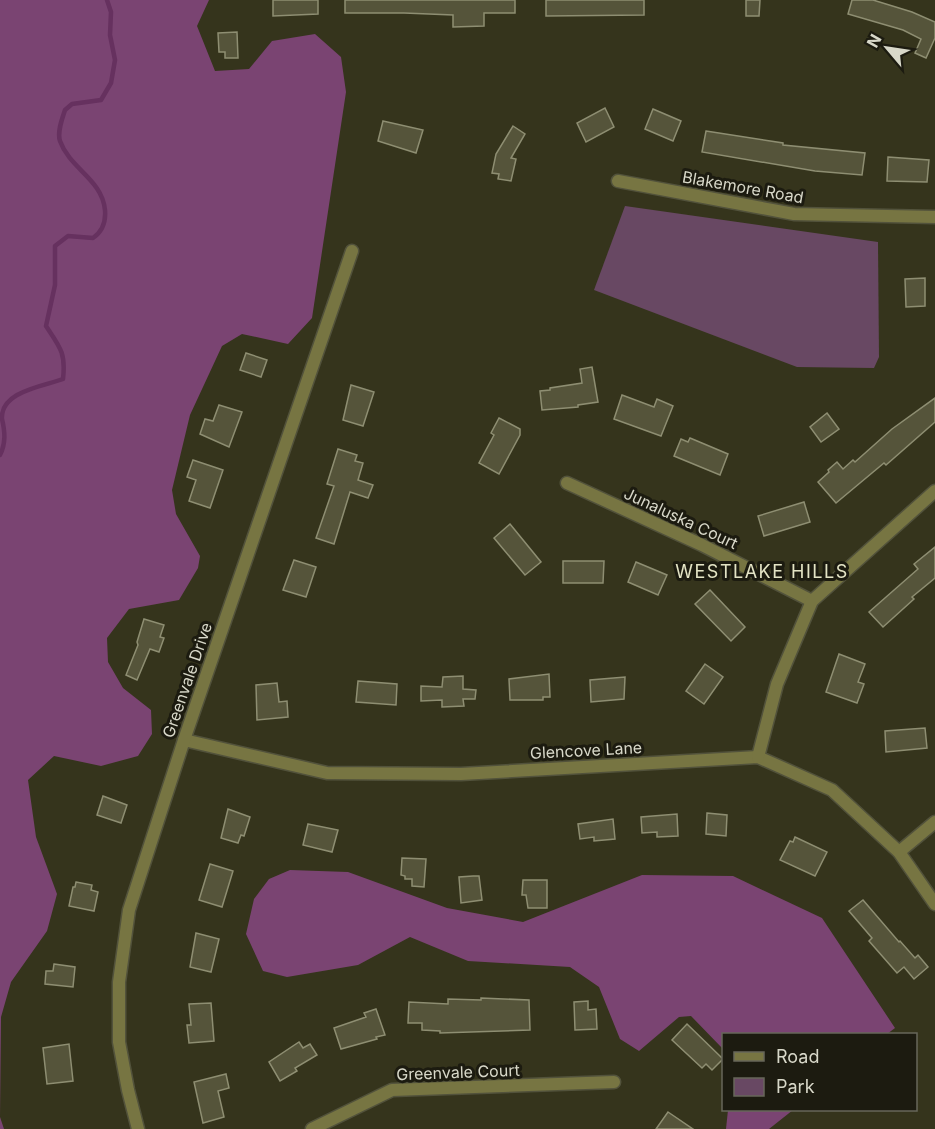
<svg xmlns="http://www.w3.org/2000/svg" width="935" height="1129" viewBox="0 0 935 1129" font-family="Inter,sans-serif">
	<rect width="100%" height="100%" fill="#35341c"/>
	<!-- green -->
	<path fill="#684863" d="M625,206L878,242L879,357L874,368L797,367L594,290Z"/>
	<!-- forest -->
	<g fill="#7a4472">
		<path d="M0,0H209L197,26L215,71L249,69L272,41L315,34L341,57L346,92L312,318L288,344L242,334L222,346L190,415L172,490L176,514L200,556L198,568L179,600L129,609L107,638L108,662L123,688L151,710L152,734L138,756L101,766L54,756L28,780L36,837L57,894L47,931L11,982L1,1017L0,1117L4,1129H0Z"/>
		<path d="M290,870L348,872L447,908L523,922L642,875L733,876L822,918L895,1028L887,1034H724L723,1055V1049L691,1016L679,1017L639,1051L620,1039L599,987L570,967L468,961L410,937L358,965L287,977L263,971L246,934L254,899L269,879Z"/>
		<path d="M728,1110H793L769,1129H726Z"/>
	</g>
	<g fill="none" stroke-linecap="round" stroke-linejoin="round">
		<!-- stream -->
		<path stroke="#66315f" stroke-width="4.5" d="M0,455C6,443 5,432 2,419C0,391 45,386 63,379C66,353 60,347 46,326L55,285V246L68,236L93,238C103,231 106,222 105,210C102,179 70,169 60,141C57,132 62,119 65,110L72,104L101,100L111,83L115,60L110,35L111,12L107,0"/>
	</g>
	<!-- building -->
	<g fill="#55543a" stroke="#8e8e72" stroke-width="1.5">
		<path d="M273,0H318V14L273,16Z"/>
		<path d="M345,0H515V13H484V26L453,27V15L404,13H345Z"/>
		<path d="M546,0H644V15L546,16Z"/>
		<path d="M746,0H760L759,16H746Z"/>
		<path d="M852,0H873L912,12L935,22V38L926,58L915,53L921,39L903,30L848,14Z"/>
		<path d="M237,32L238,58H225V52H219L218,33Z"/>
		<path d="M605,108L614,127L586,142L577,123Z"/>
		<path d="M653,109L681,121L673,141L645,129Z"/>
		<path d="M383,121L423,130L416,153L378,141Z"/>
		<path d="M513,126L525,134L511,158L516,159L511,181L498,179L499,174L492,173L496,154Z"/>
		<path d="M706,131L783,143V145L865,153L862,175L815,171L702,152Z"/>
		<path d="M888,157L929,160L927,182L887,181Z"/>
		<path d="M925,278V306L906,307L905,279Z"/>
		<path d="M246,353L267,360L261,377L240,370Z"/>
		<path d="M592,367L598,402L578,405V407L542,410L540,391L550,390V388L582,383L580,369Z"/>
		<path d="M351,385L374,392L363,426L343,420Z"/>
		<path d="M622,395L654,407L657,399L673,406L661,436L614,419Z"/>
		<path d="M935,398V422L886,465L884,463L836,503L818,482L829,472L828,470L837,462L843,469L853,460L855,462L892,429Z"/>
		<path d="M219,405L242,412L229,447L200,434L205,419L213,421Z"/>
		<path d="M827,413L839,429L821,442L810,427Z"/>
		<path d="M499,418L520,429V435L499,474L479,463L494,435L491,433Z"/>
		<path d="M690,438L728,454L720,475L674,456L681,439L688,442Z"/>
		<path d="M338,449L357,455L355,461L363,463L358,480L373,485L368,498L350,492L334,544L316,538L334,486L327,484Z"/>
		<path d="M193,460L223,470L210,508L189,501L196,480L187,477Z"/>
		<path d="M804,502L810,522L764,536L758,516Z"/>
		<path d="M510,524L541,562L525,575L494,538Z"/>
		<path d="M935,547V578L912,597L914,599L883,627L869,612L918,569L914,564Z"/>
		<path d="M294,560L316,567L306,597L283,590Z"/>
		<path d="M563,561H604L603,583H563Z"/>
		<path d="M636,562L667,575L658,595L628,582Z"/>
		<path d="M710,590L745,627L731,641L695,604Z"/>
		<path d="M144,619L164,625L160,637L164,638L159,652L150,649L137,680L126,675L138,645L137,642Z"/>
		<path d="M839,654L865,664L858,682L864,684L857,703L826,692Z"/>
		<path d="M705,664L723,677L704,704L686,691Z"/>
		<path d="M549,674L550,697H543V700H510L509,679Z"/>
		<path d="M463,676V689L476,690L475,699H463L464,706L442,707V700L421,701V686L442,687L443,677Z"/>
		<path d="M625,677L624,699L591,702L590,680Z"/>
		<path d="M358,681L397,684L396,705L356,702Z"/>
		<path d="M277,683L279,702L287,701L288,717L257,720L256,685Z"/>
		<path d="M925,728L927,748L886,752L885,731Z"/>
		<path d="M103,796L127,805L121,823L97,815Z"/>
		<path d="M228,809L250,817L244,836L241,835L238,843L221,838Z"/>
		<path d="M707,813L727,815L726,836L706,834Z"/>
		<path d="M677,814L678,836L657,837V832L642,833L641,817Z"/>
		<path d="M613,819L615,839L594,841V837L580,839L578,824Z"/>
		<path d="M308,824L338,830L332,852L303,845Z"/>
		<path d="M795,837L827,852L815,876L780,860L790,841L793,842Z"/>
		<path d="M402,858L426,859L424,887L412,886V879H405V876L401,875Z"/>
		<path d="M210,864L233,871L222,907L199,900Z"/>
		<path d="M473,876H479L482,900L461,903L459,877Z"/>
		<path d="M523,880H547V908H528L526,895H522Z"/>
		<path d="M76,882L92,885L91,890L98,892L94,911L69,906L73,887H75Z"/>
		<path d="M863,900L899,942L900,941L915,958L918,955L928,967L914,979L904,967L897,973L869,941L872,938L849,911Z"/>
		<path d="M196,933L219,939L211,972L190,967Z"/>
		<path d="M54,964L75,967L73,987L45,984L46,971H53Z"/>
		<path d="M481,998L529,1000L530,1030L440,1033V1031L422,1030V1023H408L409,1002L448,1004V999L481,1000Z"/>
		<path d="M588,1001V1010L596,1009L597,1029L575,1030L574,1002Z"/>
		<path d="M211,1003L214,1041L189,1043L187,1025H191L189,1004Z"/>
		<path d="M376,1009L385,1035L376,1037L377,1039L341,1049L334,1028L366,1017L364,1013Z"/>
		<path d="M687,1024L723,1059L712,1070L706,1064L702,1068L672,1040Z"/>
		<path d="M299,1042L303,1048L310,1044L317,1055L295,1068L297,1071L280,1081L269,1062Z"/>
		<path d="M69,1044L73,1081L47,1084L43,1048Z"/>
		<path d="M226,1074L229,1088L218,1091L224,1117L203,1123L194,1082Z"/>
		<path d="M668,1112L693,1129H656Z"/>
	</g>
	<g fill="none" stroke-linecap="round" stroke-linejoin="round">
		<defs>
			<g id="street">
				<path d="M618,181L794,214L935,217"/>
				<path d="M567,483L702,545L812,601"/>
				<path d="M184,740L327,773L461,774L758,757L832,790L899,852L935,904"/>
				<path d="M758,757L777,684L812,601L935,491"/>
				<path d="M899,852L935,822"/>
				<path d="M138,1129L128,1090L119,1042V982L129,910L184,740L352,251"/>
				<path d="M312,1129L392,1090L614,1082"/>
			</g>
		</defs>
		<!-- street casing -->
		<use href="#street" stroke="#52523b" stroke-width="15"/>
		<!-- street -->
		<use href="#street" stroke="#777542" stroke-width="12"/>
	</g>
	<g text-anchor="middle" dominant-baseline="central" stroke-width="6" stroke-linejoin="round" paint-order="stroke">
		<!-- street labels -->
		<g font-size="16" fill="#d8d8c9" stroke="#1c1b10">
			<text transform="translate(743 187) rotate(10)">Blakemore Road</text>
			<text transform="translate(681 518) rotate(25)">Junaluska Court</text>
			<text transform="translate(187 680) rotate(-71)">Greenvale Drive</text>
			<text transform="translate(586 750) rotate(-3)">Glencove Lane</text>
			<text transform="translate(458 1072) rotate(-2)">Greenvale Court</text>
		</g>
		<!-- neighbourhood labels -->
		<g font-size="18" letter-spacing="1.5" fill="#e4e4c5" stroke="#1c1b10">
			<text x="762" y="571">WESTLAKE HILLS</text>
		</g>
	</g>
	<!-- legend -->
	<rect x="722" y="1033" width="195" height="78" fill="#1c1b10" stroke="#67675a" stroke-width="1.5"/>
	<rect x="734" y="1052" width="30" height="9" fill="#777542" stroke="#67675a" stroke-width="1.5"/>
	<text x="776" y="1063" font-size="18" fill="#d8d8c9">Road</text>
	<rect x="734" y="1078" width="30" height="18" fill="#684863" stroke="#67675a" stroke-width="1.5"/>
	<text x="776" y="1093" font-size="18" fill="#d8d8c9">Park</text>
	<!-- north arrow -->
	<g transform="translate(887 48) rotate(299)" stroke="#1c1b10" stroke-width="4.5" paint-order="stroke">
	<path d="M0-4.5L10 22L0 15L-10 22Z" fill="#d8d8c9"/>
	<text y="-9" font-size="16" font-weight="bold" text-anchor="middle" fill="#d8d8c9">N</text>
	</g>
</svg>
